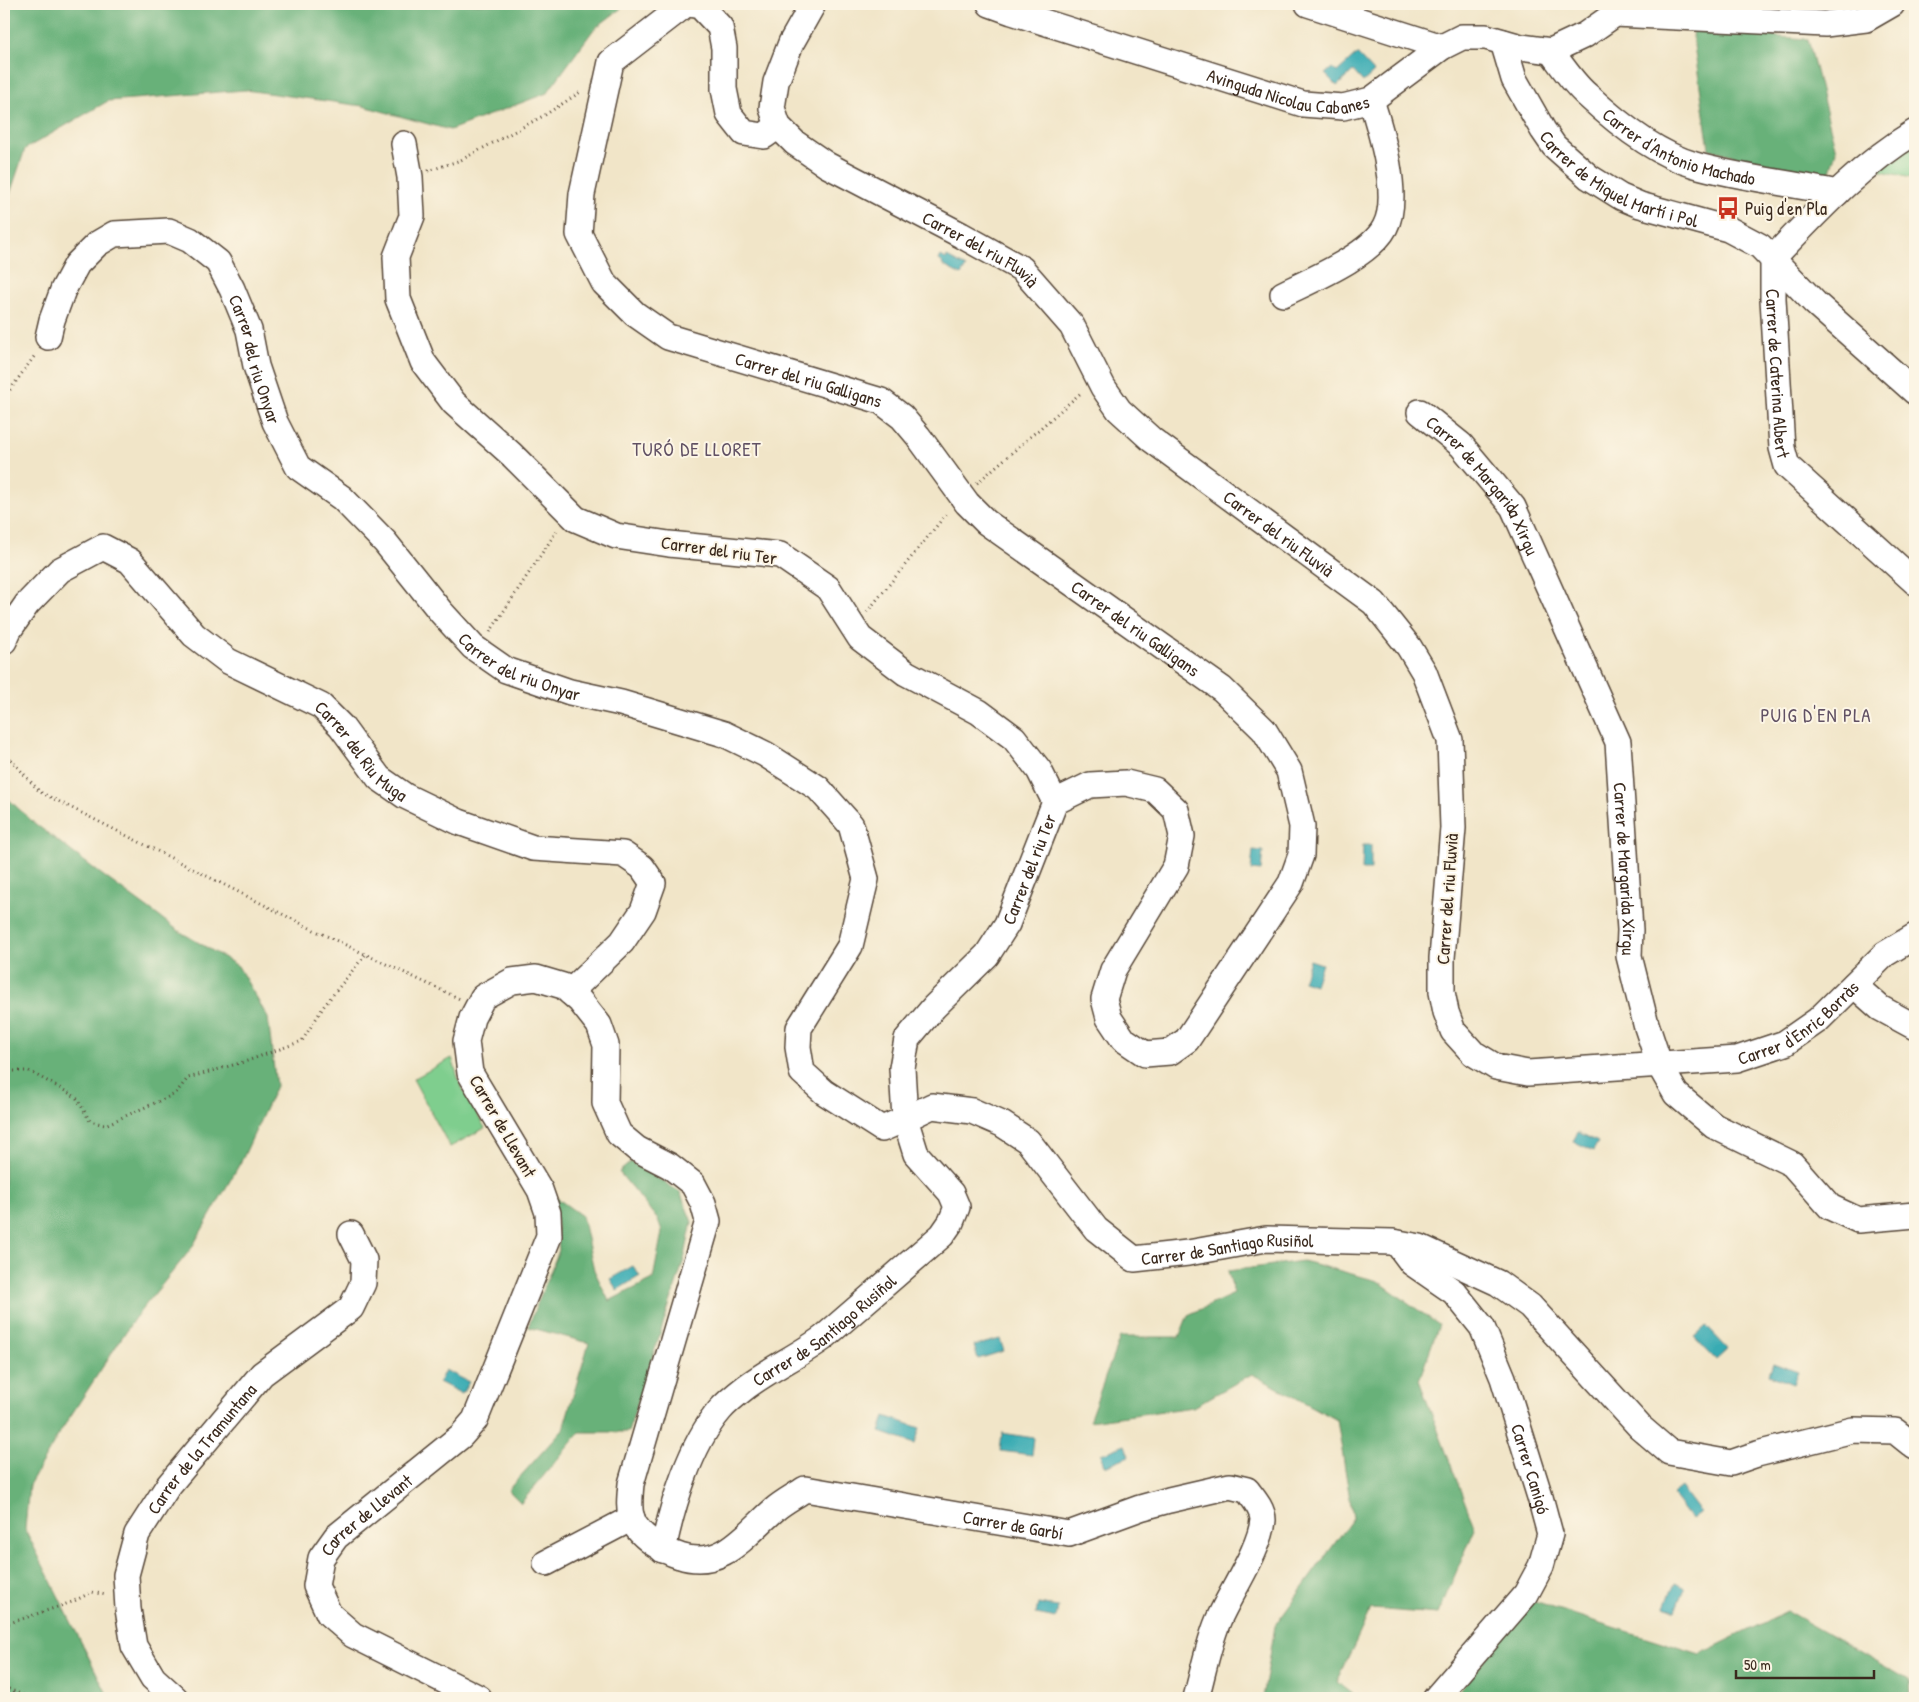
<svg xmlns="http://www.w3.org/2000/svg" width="1919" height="1702" viewBox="0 0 1919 1702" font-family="'Patrick Hand',sans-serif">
	<rect width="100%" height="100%" fill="#fcf5e5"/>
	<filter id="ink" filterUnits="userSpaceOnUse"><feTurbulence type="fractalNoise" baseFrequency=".02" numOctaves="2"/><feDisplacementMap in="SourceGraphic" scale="10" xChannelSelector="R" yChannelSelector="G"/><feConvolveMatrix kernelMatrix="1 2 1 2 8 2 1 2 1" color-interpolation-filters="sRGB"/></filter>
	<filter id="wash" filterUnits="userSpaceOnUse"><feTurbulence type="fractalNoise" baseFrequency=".0096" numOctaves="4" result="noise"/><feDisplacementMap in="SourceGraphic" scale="20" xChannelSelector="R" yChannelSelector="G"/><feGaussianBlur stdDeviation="1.12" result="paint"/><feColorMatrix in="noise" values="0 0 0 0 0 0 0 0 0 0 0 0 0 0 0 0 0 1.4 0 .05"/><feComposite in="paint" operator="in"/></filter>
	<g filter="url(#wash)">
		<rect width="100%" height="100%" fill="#f1e5c8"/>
		<!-- green -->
		<g fill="#7fce8e" stroke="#5d7c56">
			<path d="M1915,141V179L1878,170Z"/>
			<path d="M452,1058L460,1084L485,1128L450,1147L413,1079Z"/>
		</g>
		<!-- forest -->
		<g fill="#67b179" stroke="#516e4c">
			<path d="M4,4H627L594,29L547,93L450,130L363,106L245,90L108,101L25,149L4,212Z"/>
			<path d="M1692,31L1808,39L1836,151L1827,181L1709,149Z"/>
			<path d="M4,795L33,822L101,874L179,931L238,966L268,1018L276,1086L243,1158L191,1249L134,1319L62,1429L29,1485L25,1529L109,1698H4Z"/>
			<path d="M631,1162L680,1192L692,1222L684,1260L628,1432H580L521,1503L508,1490L563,1429L589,1343L528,1327L559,1250L554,1196L582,1216L594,1270L609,1301L653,1279L662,1232L658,1220L619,1172Z"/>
			<path d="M1303,1261L1378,1281L1439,1325L1419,1380L1475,1529L1438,1614L1371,1609L1337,1682L1358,1698H1263L1275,1626L1353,1518L1337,1420L1252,1374L1193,1407L1089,1421L1120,1337H1179L1188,1315L1234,1294L1228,1271Z"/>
			<path d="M1531,1601L1700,1654L1787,1611L1909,1680L1910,1698H1454Z"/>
		</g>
		<!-- water -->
		<g fill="#39abb3" stroke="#3a6a68">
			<path d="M1357,54L1374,72L1363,82L1353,71L1337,86L1325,74L1332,68L1337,72Z"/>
			<path d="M941,256L946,259L947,257L966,267L961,275L942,265L943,263L939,260Z"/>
			<path d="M1363,845H1371V870H1362Z"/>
			<path d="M1253,850L1263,851L1261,871L1251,870Z"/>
			<path d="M1310,960L1322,964L1315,985L1303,981Z"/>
			<path d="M1578,1132L1598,1142L1593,1151L1573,1141Z"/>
			<path d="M633,1266L640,1276L617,1290L610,1279Z"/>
			<path d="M1706,1326L1728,1349L1716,1360L1694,1337Z"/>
			<path d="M1000,1339L1004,1351L978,1359L974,1346Z"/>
			<path d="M1773,1363L1798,1372L1793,1384L1769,1375Z"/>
			<path d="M445,1370L469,1382L462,1394L439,1382Z"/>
			<path d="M885,1416L920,1428L915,1444L880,1432Z"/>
			<path d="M1002,1433L1034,1438L1032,1455L1000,1451Z"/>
			<path d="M1125,1445L1129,1456L1105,1466L1101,1454Z"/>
			<path d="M1681,1487L1700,1512L1691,1519L1672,1494Z"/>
			<path d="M1675,1583L1685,1588L1676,1611L1665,1606Z"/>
			<path d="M1038,1604L1058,1607L1056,1618L1036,1614Z"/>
		</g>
	</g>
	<g filter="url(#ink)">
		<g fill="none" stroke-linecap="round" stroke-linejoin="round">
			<defs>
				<g id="minor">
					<path id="s1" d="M686,4L611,62L582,194L579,234L604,283L635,314L668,337L881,401L902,417L918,436L967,503L986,522L1222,689L1264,730L1289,771L1302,826L1301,855L1291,883L1187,1040L1170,1052L1145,1054L1123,1039L1109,1018L1104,999L1113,970L1176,866L1182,836L1176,810L1155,790L1126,783L1090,785L1055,802"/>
					<path d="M689,4L700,6L720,27L724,48V89L729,114L744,133L764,136L778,126"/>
					<path id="s2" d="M813,4L791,43L776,82L772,108L778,126L795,143L827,165L961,235L1022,269L1072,326L1103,387L1119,410L1152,440L1374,603L1409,647L1424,672L1450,740L1453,828L1442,958V992L1446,1012L1453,1031L1473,1053L1496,1067L1528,1073L1737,1059L1785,1043L1818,1020L1885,954L1915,936"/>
					<path id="s3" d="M990,4L1012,12L1303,104L1343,107L1371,100L1442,47L1462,37H1486L1521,47L1551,51L1585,35L1615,14L1825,24L1866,19L1892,4"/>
					<path d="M1308,4L1442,47"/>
					<path id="s4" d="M1503,42L1514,79L1543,130L1554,146L1589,177L1621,197L1640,205L1728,229L1760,246L1815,303L1915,392"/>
					<path id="s5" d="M1551,51C1562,66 1573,83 1587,95C1616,122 1656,154 1695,165C1741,178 1790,183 1837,193"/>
					<path id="s6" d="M1915,132C1860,165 1817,212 1773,258V299L1782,448L1787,466L1915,582"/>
					<path d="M1283,294C1311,280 1370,256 1385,227C1401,197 1381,131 1371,100"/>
					<path id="s7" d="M48,337L52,320L63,290L77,264L97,244L114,234L169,231L190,240L218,262L232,289L249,330L256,366L275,422L298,467L342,498L385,542L441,612L473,647L506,670L570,692L621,703L724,734L765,754L818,788L851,825L866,879L850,946L799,1028L798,1047L802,1072L824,1092L882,1129L905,1119L902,1068L907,1039L934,1007L987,955L1007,924L1055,802L1039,770L1014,738L979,712L906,673L860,638L828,588L780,555L669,544L616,536L576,519L511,454L454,403L423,362L398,299L396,257L412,216L410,177L404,144"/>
					<path id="s8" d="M1420,412L1461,445L1513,507L1618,742L1630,930L1629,956L1646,1024L1660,1066L1676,1094L1714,1126L1792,1164L1830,1207L1858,1220L1915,1215"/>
					<path id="s9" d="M4,641L9,630L27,604L60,570L103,547L130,561L194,635L228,661L321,706L341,726L379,778L405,796L459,822L533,848L623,854L642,867L653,883L643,911L622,942L570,992"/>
					<path d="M1854,985L1880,1008L1915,1027"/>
					<path id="s10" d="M1397,1243L1412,1263L1454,1292L1482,1327L1503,1378L1540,1497L1550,1534L1541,1566L1526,1594L1436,1698"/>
					<path id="s11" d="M663,1550C672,1506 690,1445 720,1410C727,1402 737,1394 746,1387C770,1369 798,1356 823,1338L942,1235L951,1222L957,1207L951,1193L916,1154L905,1119L932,1106L972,1111L1002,1124L1028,1141L1096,1229L1134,1259L1188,1253L1266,1239L1393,1242L1420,1247L1498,1283L1530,1306L1640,1427L1669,1452L1731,1463L1757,1454L1853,1430L1895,1431L1915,1447"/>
					<path d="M546,1563L632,1518"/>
					<path id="s12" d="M175,1698L153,1678L134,1646L128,1609L126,1575L137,1534L168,1486L262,1374L351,1308L363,1283L364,1260L351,1234"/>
					<path id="s13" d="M479,1698L353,1635L329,1614L316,1586L321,1558L336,1537L461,1436L475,1420L549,1236L548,1213L540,1190L470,1073L466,1041L472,1018L483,997L512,981L536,978L563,986L580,1001L599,1025L606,1045L605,1103L619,1134L637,1149L670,1166L693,1184L703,1203L708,1221L631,1484C628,1513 628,1525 653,1543C662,1549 670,1553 680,1556C722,1570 746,1534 774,1510C783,1502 795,1496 805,1489L1069,1534L1140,1508L1169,1500L1230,1486L1247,1490C1253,1498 1263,1509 1263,1520C1261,1548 1230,1593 1218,1621C1208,1645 1203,1673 1196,1698"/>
				</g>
			</defs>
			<!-- minor casing -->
			<use href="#minor" stroke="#564638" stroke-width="28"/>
			<!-- path -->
			<g stroke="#564638" stroke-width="3" stroke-dasharray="1 4" stroke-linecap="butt">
				<path d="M428,171L461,160L545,115L582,91"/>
				<path d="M4,398L36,354"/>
				<path d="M977,483L1082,392"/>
				<path d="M867,612L948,512"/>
				<path d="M490,632L558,529"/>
				<path d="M4,752L40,792L314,930L460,999"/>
				<path d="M4,1071H29L76,1097L90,1121L105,1125L175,1094L188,1078L247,1061L302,1041L324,1006L365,955"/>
				<path d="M4,1625L72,1602L92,1592L106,1595"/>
				<path d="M4,1687L30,1698"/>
			</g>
			<!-- minor -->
			<use href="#minor" stroke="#fff" stroke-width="25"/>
		</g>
	</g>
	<!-- icons -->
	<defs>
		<symbol id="bus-bare" viewBox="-9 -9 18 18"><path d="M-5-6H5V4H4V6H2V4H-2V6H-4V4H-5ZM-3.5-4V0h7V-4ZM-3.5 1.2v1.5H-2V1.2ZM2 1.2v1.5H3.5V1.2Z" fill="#c8321e" stroke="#fcf5e5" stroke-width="2.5" paint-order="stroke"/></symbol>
	</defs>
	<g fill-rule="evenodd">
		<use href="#bus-bare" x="1712" y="192" width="32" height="32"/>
	</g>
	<g text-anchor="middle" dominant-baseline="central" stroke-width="4" stroke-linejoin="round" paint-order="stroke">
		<!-- street labels -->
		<g font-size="18" fill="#3b2a1e" stroke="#fcf5e5">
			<text stroke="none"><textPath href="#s3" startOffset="312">Avinguda Nicolau Cabanes</textPath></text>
			<text stroke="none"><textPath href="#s5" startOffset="165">Carrer d'Antonio Machado</textPath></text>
			<text stroke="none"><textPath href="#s4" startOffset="191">Carrer de Miquel Martí i Pol</textPath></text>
			<text stroke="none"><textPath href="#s2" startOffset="370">Carrer del riu Fluvià</textPath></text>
			<text stroke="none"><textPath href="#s7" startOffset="345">Carrer del riu Onyar</textPath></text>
			<text stroke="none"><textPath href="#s6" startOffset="306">Carrer de Caterina Albert</textPath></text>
			<text stroke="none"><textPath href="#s1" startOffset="556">Carrer del riu Galligans</textPath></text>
			<text stroke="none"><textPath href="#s8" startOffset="98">Carrer de Margarida Xirgu</textPath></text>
			<text stroke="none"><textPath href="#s2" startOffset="790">Carrer del riu Fluvià</textPath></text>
			<text transform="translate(719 550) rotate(8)">Carrer del riu Ter</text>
			<text stroke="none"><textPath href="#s1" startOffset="976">Carrer del riu Galligans</textPath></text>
			<text stroke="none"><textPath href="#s7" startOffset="765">Carrer del riu Onyar</textPath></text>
			<text stroke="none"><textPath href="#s9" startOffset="475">Carrer del Riu Muga</textPath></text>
			<text stroke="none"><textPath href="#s7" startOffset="1822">Carrer del riu Ter</textPath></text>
			<text stroke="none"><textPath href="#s8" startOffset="518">Carrer de Margarida Xirgu</textPath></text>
			<text transform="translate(1447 899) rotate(-86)">Carrer del riu Fluvià</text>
			<text stroke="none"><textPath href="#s2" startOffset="1730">Carrer d'Enric Borràs</textPath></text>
			<text transform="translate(503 1126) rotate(60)">Carrer de Llevant</text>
			<text stroke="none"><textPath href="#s11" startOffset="960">Carrer de Santiago Rusiñol</textPath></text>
			<text stroke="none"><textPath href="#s11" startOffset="284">Carrer de Santiago Rusiñol</textPath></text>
			<text stroke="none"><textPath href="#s12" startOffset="288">Carrer de la Tramuntana</textPath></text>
			<text stroke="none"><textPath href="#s10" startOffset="271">Carrer Canigó</textPath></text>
			<text stroke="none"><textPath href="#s13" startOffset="295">Carrer de Llevant</textPath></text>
			<text stroke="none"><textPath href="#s13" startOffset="2015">Carrer de Garbí</textPath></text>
		</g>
		<!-- poi labels -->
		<g font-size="18" fill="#3b2a1e" stroke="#fcf5e5" text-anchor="start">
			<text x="1745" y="208">Puig d'en Pla</text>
		</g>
		<!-- neighbourhood labels -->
		<g font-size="19" letter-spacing="1" fill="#615164" stroke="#fcf5e5">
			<text x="697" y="449">TURÓ DE LLORET</text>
			<text x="1816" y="715">PUIG D'EN PLA</text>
		</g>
	</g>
	<!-- margin -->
	<rect width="1919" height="1702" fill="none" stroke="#fcf5e5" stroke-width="20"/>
	<!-- scale -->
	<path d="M1736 1670v8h138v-8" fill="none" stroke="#3b2a1e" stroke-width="2.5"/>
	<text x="1744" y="1670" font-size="15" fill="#3b2a1e" stroke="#fcf5e5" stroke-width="4" paint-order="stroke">50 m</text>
</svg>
